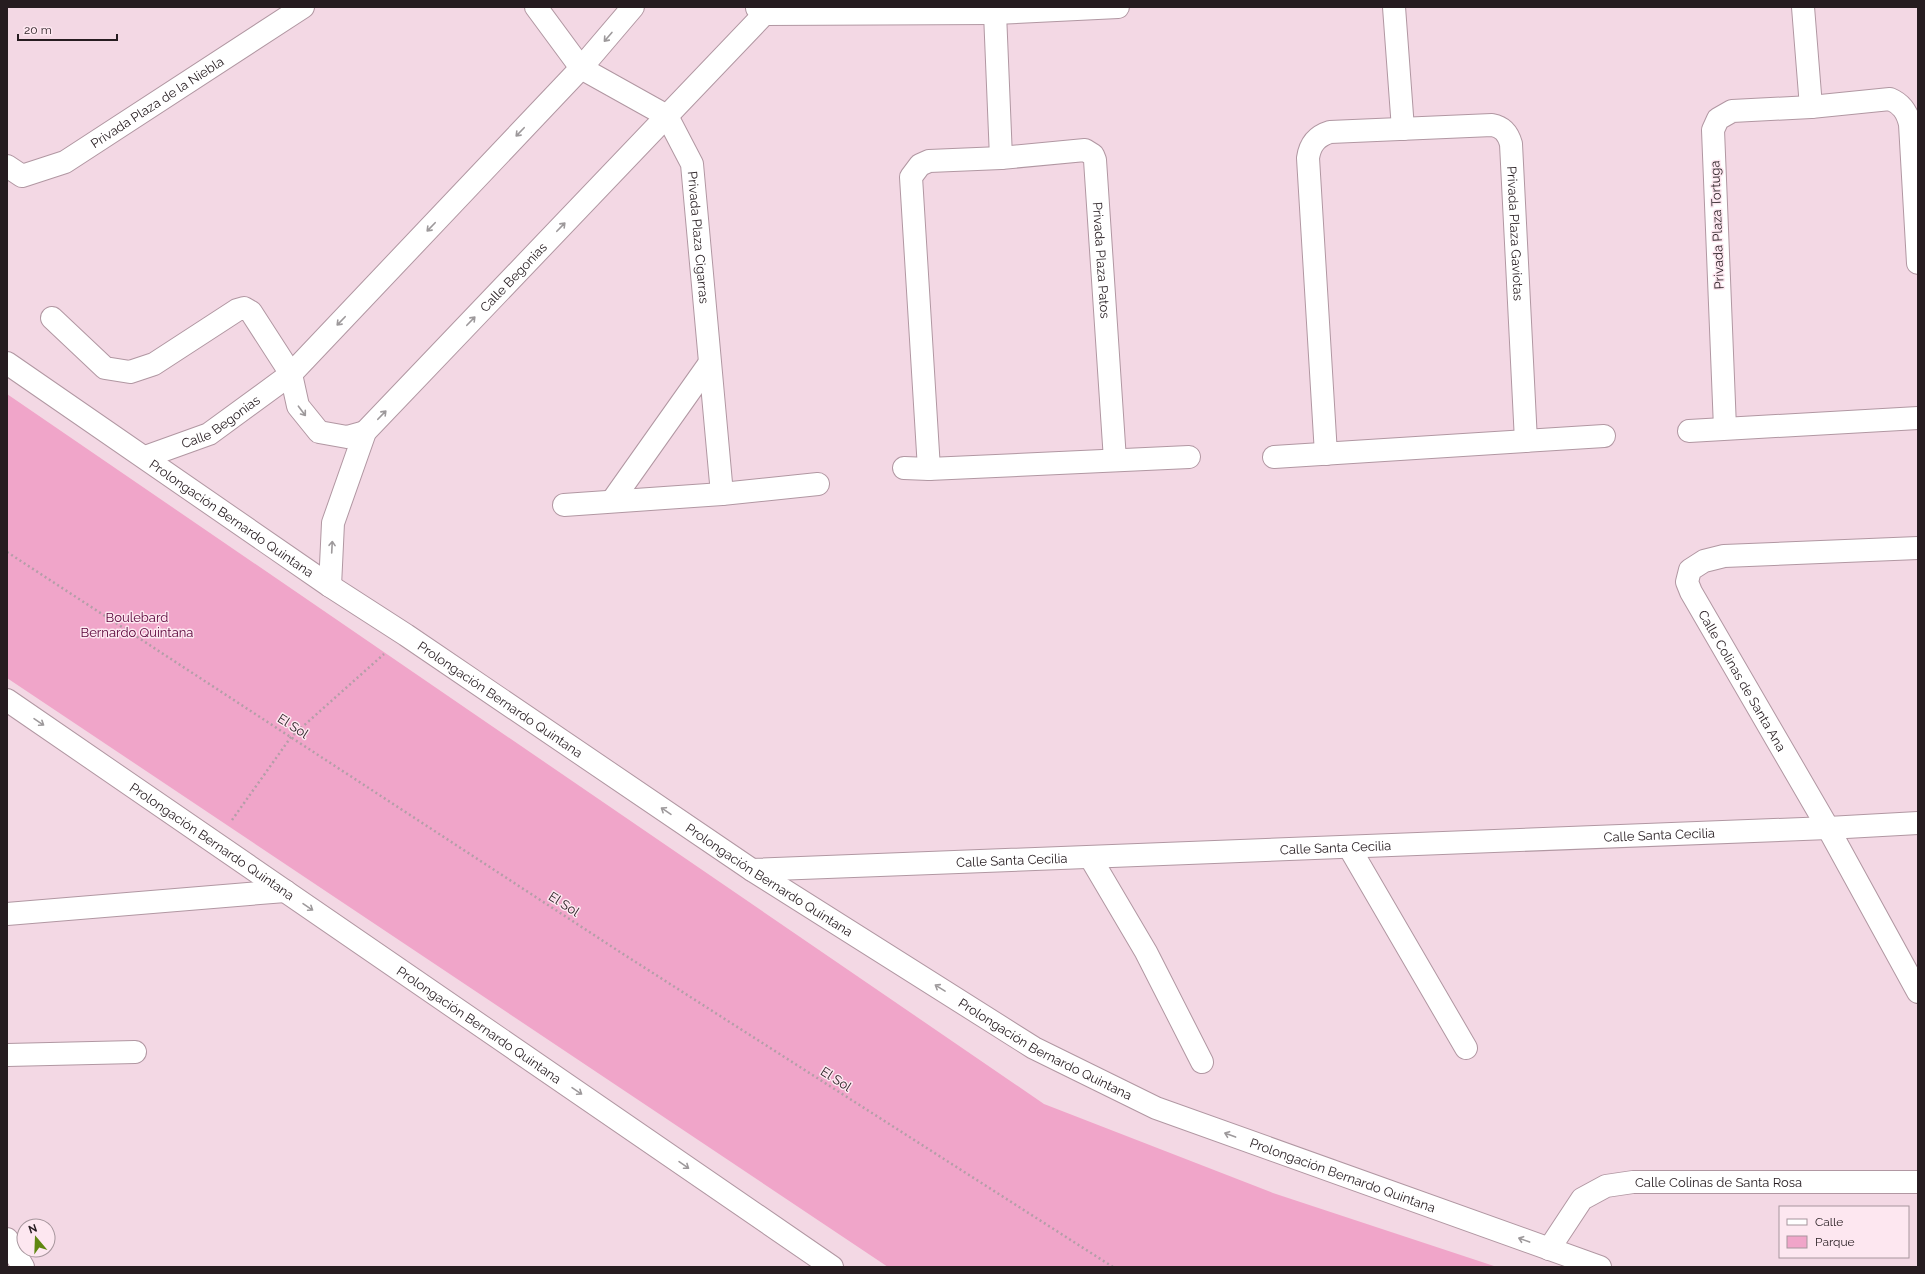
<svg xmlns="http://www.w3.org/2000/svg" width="1925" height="1274" viewBox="0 0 1925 1274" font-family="Raleway,sans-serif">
	<rect width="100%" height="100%" fill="#f3d8e4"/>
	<!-- green -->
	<path fill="#f0a5c9" d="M7,394L1044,1104L1273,1193L1497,1267H888L7,678Z"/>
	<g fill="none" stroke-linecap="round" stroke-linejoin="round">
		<defs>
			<g id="minor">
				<path id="s1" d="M536,7L581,68L667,116L692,164L722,494"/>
				<path d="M1394,7L1403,129"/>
				<path d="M1803,7L1811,107"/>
				<path d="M757,8L764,14L995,13L1118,7"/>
				<path d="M995,13L1001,158"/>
				<path id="s2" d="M7,166L22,176L65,162L303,7"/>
				<path d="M52,318L105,368L130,372L154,364L237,310L244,308L251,312L291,374L298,406L319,432L347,437L365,432"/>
				<path d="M1725,428L1713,130L1718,119L1732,111L1811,107L1890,99C1902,104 1907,112 1910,124L1918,263"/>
				<path d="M1689,431L1918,418"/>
				<path id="s3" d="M1326,454L1308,158C1310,144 1317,136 1330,132L1492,125C1503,127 1508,133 1511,144L1526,441"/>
				<path id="s4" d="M145,457L209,434L291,374L581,68L633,7"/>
				<path d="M1274,457L1604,436"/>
				<path d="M904,468L929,469L1189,457"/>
				<path id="s5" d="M929,469L911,177L920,165L929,161L1001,158L1085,150L1093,155L1095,160L1115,460"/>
				<path d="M612,501L709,364"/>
				<path d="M564,505L722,494L818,484"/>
				<path id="s6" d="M1918,548L1724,556L1704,561L1690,570L1687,582L1691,592L1828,828L1918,992"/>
				<path id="s7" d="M330,586L333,523L365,432L771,7"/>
				<path d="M1349,847L1466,1048"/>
				<path d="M1090,857L1146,952L1202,1062"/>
				<path id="s8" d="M752,870L1828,828L1918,823"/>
				<path d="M7,914L285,891"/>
				<path d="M7,1055L135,1052"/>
				<path d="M7,1239L23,1267"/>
				<path id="s9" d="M1549,1249L1582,1199L1606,1186L1633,1182H1918"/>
			</g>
			<g id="major">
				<path id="s10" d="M7,363L330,586L406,635L752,870L1034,1048L1156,1108L1600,1267"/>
				<path id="s11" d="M7,700L832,1267"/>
			</g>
		</defs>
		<!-- minor casing -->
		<use href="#minor" stroke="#b197a2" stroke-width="24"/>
		<!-- major casing -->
		<use href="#major" stroke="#b197a2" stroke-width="24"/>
		<!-- path -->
		<g stroke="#b49ea8" stroke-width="2.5" stroke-dasharray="2 3" stroke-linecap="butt">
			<path d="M7,552L620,952L1113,1267"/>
			<path d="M232,820L291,737L384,654"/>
		</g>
		<!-- minor -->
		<use href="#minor" stroke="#fff" stroke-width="22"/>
		<!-- major -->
		<use href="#major" stroke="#fff" stroke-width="22"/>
	</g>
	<!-- one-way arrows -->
	<defs><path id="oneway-shaft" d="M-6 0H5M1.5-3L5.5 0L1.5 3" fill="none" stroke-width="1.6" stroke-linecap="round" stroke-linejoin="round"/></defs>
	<g stroke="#9d999b">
		<use href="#oneway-shaft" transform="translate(608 37) rotate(131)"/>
		<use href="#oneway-shaft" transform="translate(520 132) rotate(134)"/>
		<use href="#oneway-shaft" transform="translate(431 227) rotate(134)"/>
		<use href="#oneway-shaft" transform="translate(561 227) rotate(-46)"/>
		<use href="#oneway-shaft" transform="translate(341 321) rotate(134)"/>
		<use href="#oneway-shaft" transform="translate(471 321) rotate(-46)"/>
		<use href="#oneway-shaft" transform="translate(302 411) rotate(53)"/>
		<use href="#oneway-shaft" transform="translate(382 415) rotate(-46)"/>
		<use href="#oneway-shaft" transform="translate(332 547) rotate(-87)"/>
		<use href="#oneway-shaft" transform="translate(39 722) rotate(34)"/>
		<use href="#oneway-shaft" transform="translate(666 811) rotate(-146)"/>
		<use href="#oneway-shaft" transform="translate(308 907) rotate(34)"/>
		<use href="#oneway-shaft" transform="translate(940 988) rotate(-148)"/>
		<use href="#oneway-shaft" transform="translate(577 1091) rotate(34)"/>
		<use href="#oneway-shaft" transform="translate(1230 1135) rotate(-160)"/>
		<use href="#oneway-shaft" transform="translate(684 1165) rotate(35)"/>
		<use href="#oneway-shaft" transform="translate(1524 1240) rotate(-160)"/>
	</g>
	<g text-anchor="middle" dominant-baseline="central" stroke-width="3" stroke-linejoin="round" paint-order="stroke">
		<!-- street labels -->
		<g font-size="13" fill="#261c20" stroke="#fde7f0">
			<text stroke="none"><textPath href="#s2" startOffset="173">Privada Plaza de la Niebla</textPath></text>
			<text transform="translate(1717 225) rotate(-92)">Privada Plaza Tortuga</text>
			<text stroke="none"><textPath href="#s3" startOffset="613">Privada Plaza Gaviotas</textPath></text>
			<text stroke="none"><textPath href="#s1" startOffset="302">Privada Plaza Cigarras</textPath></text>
			<text stroke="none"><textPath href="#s5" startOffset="589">Privada Plaza Patos</textPath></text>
			<text stroke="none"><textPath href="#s7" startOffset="374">Calle Begonias</textPath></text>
			<text stroke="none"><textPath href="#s4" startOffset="84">Calle Begonias</textPath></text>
			<text stroke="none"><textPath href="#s10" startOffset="273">Prolongación Bernardo Quintana</textPath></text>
			<text stroke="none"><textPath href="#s6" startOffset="357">Calle Colinas de Santa Ana</textPath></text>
			<text stroke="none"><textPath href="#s10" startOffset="597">Prolongación Bernardo Quintana</textPath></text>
			<text transform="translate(293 726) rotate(33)">El Sol</text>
			<text stroke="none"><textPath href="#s8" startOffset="908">Calle Santa Cecilia</textPath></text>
			<text stroke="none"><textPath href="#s11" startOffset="249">Prolongación Bernardo Quintana</textPath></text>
			<text stroke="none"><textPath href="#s8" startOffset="584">Calle Santa Cecilia</textPath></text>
			<text stroke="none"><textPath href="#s8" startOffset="260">Calle Santa Cecilia</textPath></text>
			<text stroke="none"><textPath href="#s10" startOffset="921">Prolongación Bernardo Quintana</textPath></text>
			<text transform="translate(564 904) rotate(33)">El Sol</text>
			<text stroke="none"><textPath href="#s11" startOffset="573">Prolongación Bernardo Quintana</textPath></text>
			<text stroke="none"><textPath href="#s10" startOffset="1245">Prolongación Bernardo Quintana</textPath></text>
			<text transform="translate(836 1079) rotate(33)">El Sol</text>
			<text stroke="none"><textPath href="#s10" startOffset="1569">Prolongación Bernardo Quintana</textPath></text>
			<text stroke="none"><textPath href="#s9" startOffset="200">Calle Colinas de Santa Rosa</textPath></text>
		</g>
		<!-- park labels -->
		<g font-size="13" fill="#570137" stroke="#fde7f0">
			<text x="137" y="617">Boulebard<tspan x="137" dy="15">Bernardo Quintana</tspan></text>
		</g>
	</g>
	<!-- border -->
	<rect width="1925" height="1274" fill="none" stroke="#261c20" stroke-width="16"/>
	<!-- legend -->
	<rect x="1779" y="1206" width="130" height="52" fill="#fde7f0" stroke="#a7969d"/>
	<rect x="1787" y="1219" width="20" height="6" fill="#ffffff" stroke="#a7969d"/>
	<text x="1815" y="1226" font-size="12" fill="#261c20">Calle</text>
	<rect x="1787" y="1236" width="20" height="12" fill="#f0a5c9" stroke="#a7969d"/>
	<text x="1815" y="1246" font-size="12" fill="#261c20">Parque</text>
	<!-- north arrow -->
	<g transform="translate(36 1238) rotate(341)"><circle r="19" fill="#fde7f0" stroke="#a7969d"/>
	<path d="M0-3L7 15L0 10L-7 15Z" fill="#5f8710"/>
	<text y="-6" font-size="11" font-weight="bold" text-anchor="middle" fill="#261c20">N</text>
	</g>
	<!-- scale -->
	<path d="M18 34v6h99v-6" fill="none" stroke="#261c20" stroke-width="2"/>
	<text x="24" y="34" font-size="12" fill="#261c20" stroke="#fde7f0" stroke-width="3" paint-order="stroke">20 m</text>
</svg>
